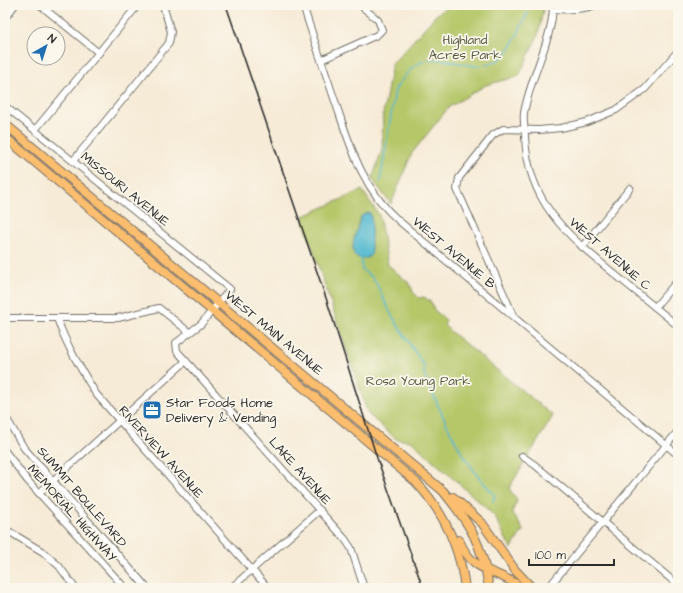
<svg xmlns="http://www.w3.org/2000/svg" width="683" height="593" viewBox="0 0 683 593" font-family="'Architects Daughter',sans-serif">
	<rect width="100%" height="100%" fill="#fbf7ec"/>
	<filter id="ink" filterUnits="userSpaceOnUse"><feTurbulence type="fractalNoise" baseFrequency=".025" numOctaves="2"/><feDisplacementMap in="SourceGraphic" scale="8" xChannelSelector="R" yChannelSelector="G"/><feConvolveMatrix kernelMatrix="1 2 1 2 8 2 1 2 1" color-interpolation-filters="sRGB"/></filter>
	<filter id="wash" filterUnits="userSpaceOnUse"><feTurbulence type="fractalNoise" baseFrequency=".012" numOctaves="4" result="noise"/><feDisplacementMap in="SourceGraphic" scale="16" xChannelSelector="R" yChannelSelector="G"/><feGaussianBlur stdDeviation="0.9" result="paint"/><feColorMatrix in="noise" values="0 0 0 0 0 0 0 0 0 0 0 0 0 0 0 0 0 1.4 0 .05"/><feComposite in="paint" operator="in"/></filter>
	<g filter="url(#wash)">
		<rect width="100%" height="100%" fill="#f6ebd7"/>
		<!-- green -->
		<g fill="#b6c76a" stroke="#70794a">
			<path d="M457,5H544L538,35L519,76L486,85L449,107L412,153L391,204L372,179L382,150L383,114L392,64L437,14L449,6Z"/>
			<path d="M362,190L379,215L388,265L410,284L413,292L419,298L424,297L432,303L434,310L446,320L444,325L451,332L553,416L509,488L517,501L512,512L523,530L511,549L495,517L484,506L411,441L396,439L368,414L302,217Z"/>
		</g>
		<!-- water -->
		<path fill="#51b8cf" stroke="#3e727d" d="M370,212C374,224 369,239 372,253L368,258L361,259L354,255C350,244 358,228 361,216Z"/>
		<g fill="none" stroke-linecap="round" stroke-linejoin="round">
			<!-- stream -->
			<g stroke="#51b8cf" stroke-width="1.5">
				<path d="M380,182L395,90C432,26 464,86 501,58C514,48 520,26 528,13"/>
				<path d="M361,258L362,270L371,276L376,283L392,316L424,366V374C443,417 461,462 495,495L493,501"/>
			</g>
		</g>
	</g>
	<g filter="url(#ink)">
		<g fill="none" stroke-linecap="round" stroke-linejoin="round">
			<defs>
				<g id="minor">
					<path d="M40,5L99,53"/>
					<path d="M303,5C313,37 324,69 335,101C350,145 362,189 399,221L678,455"/>
					<path d="M553,5C553,39 530,77 524,113C523,121 525,129 525,137C528,202 566,234 612,272C634,290 656,308 678,326"/>
					<path d="M553,9C568,10 582,10 596,5"/>
					<path d="M5,18L15,5"/>
					<path d="M321,60L377,35L382,30L378,20L360,5"/>
					<path d="M5,106L230,289L201,324L176,343L177,351L345,539L351,548L364,588"/>
					<path d="M35,130L138,5"/>
					<path d="M73,161L169,43L171,32L163,5"/>
					<path d="M582,247L630,188"/>
					<path d="M655,307L678,280"/>
					<path d="M514,317L457,189L459,178L493,135L503,129L539,130L561,128L587,122L616,110L645,89L678,51"/>
					<path d="M5,318H118L159,308L189,332"/>
					<path d="M57,318C66,345 81,369 96,394L268,588"/>
					<path d="M5,416L24,448L147,588"/>
					<path d="M5,451L27,480L125,588"/>
					<path d="M522,456L535,465L678,585"/>
					<path d="M39,493L186,361"/>
					<path d="M5,529L43,552L59,566L75,588"/>
					<path d="M231,588L320,510"/>
					<path d="M548,588L678,431"/>
				</g>
				<g id="major">
					<path d="M5,124L443,491C470,524 483,545 489,588"/>
					<path d="M5,137L416,482C444,512 460,548 465,588"/>
					<path d="M453,497L482,523L515,570L532,588"/>
					<path d="M459,540C473,575 498,569 522,588"/>
				</g>
			</defs>
			<!-- minor casing -->
			<use href="#minor" stroke="#726e67" stroke-width="8"/>
			<!-- major casing -->
			<use href="#major" stroke="#726e67" stroke-width="10"/>
			<!-- minor -->
			<use href="#minor" stroke="#fff" stroke-width="6"/>
			<!-- major -->
			<use href="#major" stroke="#fbbd6e" stroke-width="8"/>
			<!-- rail -->
			<path stroke="#2b2b2b" stroke-width="1.5" d="M226,5L327,301L377,458L423,588"/>
		</g>
	</g>
	<!-- icons -->
	<defs>
		<symbol id="office-square" viewBox="-11 -11 22 22"><rect x="-9" y="-9" width="18" height="18" rx="4" fill="#1f6fb2" stroke="#fbf7ec"/><path d="M-6-3h4V-5.5h4V-3h4V5H-6ZM-1-4.5V-3h2v-1.5ZM-6 0V1H6V0Z" fill="#fff"/></symbol>
	</defs>
	<g fill-rule="evenodd">
		<use href="#office-square" x="141" y="399" width="22" height="22"/>
	</g>
	<g text-anchor="middle" dominant-baseline="central" stroke-width="3.5" stroke-linejoin="round" paint-order="stroke">
		<!-- park labels -->
		<g font-size="13" fill="#555a3e" stroke="#fbf7ec">
			<text x="465" y="40">Highland<tspan x="465" dy="15">Acres Park</tspan></text>
			<text x="418" y="381">Rosa Young Park</text>
		</g>
		<!-- street labels -->
		<g font-size="13" fill="#2b2b2b" stroke="#fbf7ec">
			<text transform="translate(125 189) rotate(39)">MISSOURI AVENUE</text>
			<text transform="translate(454 253) rotate(40)">WEST AVENUE B</text>
			<text transform="translate(610 254) rotate(41)">WEST AVENUE C</text>
			<text transform="translate(274 333) rotate(40)">WEST MAIN AVENUE</text>
			<text transform="translate(161 452) rotate(48)">RIVERVIEW AVENUE</text>
			<text transform="translate(300 471) rotate(48)">LAKE AVENUE</text>
			<text transform="translate(82 497) rotate(49)">SUMMIT BOULEVARD</text>
			<text transform="translate(72 513) rotate(48)">MEMORIAL HIGHWAY</text>
		</g>
		<!-- poi labels -->
		<g font-size="13" fill="#2b2b2b" stroke="#fbf7ec" text-anchor="start">
			<text x="166" y="403">Star Foods Home<tspan x="166" dy="15">Delivery &amp; Vending</tspan></text>
		</g>
	</g>
	<!-- margin -->
	<rect width="683" height="593" fill="none" stroke="#fbf7ec" stroke-width="20"/>
	<!-- north arrow -->
	<g transform="translate(46 46) rotate(39)"><circle r="19" fill="#fbf7ec" stroke="#a8a59f"/>
	<path d="M0-3L7 15L0 10L-7 15Z" fill="#1f6fb2"/>
	<text y="-6" font-size="11" font-weight="bold" text-anchor="middle" fill="#2b2b2b">N</text>
	</g>
	<!-- scale -->
	<path d="M529 559v6h85v-6" fill="none" stroke="#2b2b2b" stroke-width="2"/>
	<text x="535" y="559" font-size="12" fill="#2b2b2b" stroke="#fbf7ec" stroke-width="3" paint-order="stroke">100 m</text>
</svg>
